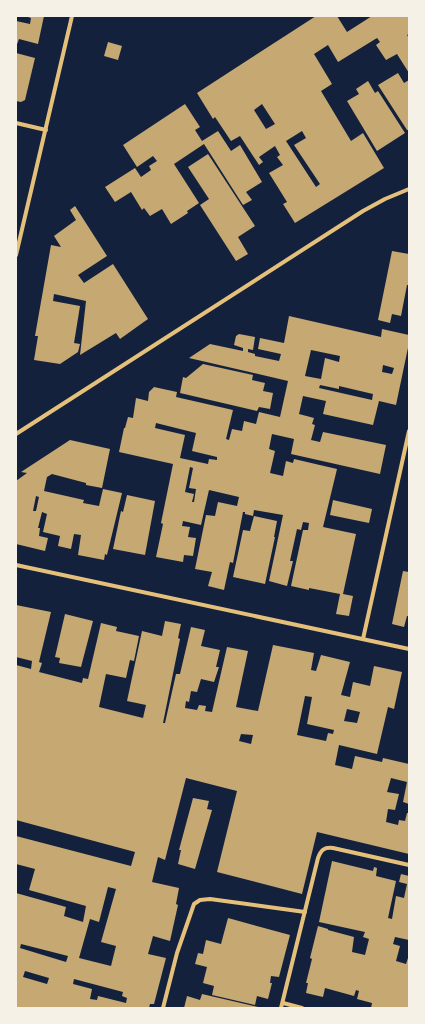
<svg xmlns="http://www.w3.org/2000/svg" width="425" height="1024" viewBox="0 0 425 1024" font-family="Roboto,sans-serif">
	<rect width="100%" height="100%" fill="#14213d"/>
	<!-- building -->
	<g fill="#c6a872" fill-rule="evenodd">
		<path d="M25,16H44L38,44L19,39L16,47V21L30,24L31,18Z"/>
		<path d="M316,16H337L347,32L372,16H408L409,34L407,35L409,38V73L397,54L386,60L376,45L380,42L377,38L338,62L328,45L314,54L332,84L321,91L351,141L363,133L384,168L295,223L283,204L287,202L269,173L283,165L277,157L280,155L275,146L259,157L263,162L259,165L240,136L231,141L215,117L213,119L197,93ZM262,104L275,124L266,129L254,110ZM302,131L306,138L294,145L320,184L316,187L286,141Z"/>
		<path d="M108,42L122,46L118,60L104,56Z"/>
		<path d="M16,53L35,58L25,100L21,102L16,101Z"/>
		<path d="M398,73L404,83L409,80V130H407L378,85Z"/>
		<path d="M368,81L375,93L378,91L405,133L377,151L347,101L359,94L356,89Z"/>
		<path d="M185,104L200,127L195,130L202,141L218,131L231,151L240,145L262,182L246,192L252,200L243,205L204,144L174,164L199,203L187,211L188,213L171,224L162,209L150,216L144,208L142,210L131,192L115,202L105,187L135,168L141,177L151,170L149,166L157,161L153,156L137,167L123,145Z"/>
		<path d="M208,154L255,226L238,237L248,254L236,261L200,205L209,199L188,167Z"/>
		<path d="M75,206L107,256L78,275L84,283L113,264L148,319L120,339L116,333L80,355L86,301L54,294L53,301L80,306L74,343L80,344L78,352L60,364L34,360L38,336H35L51,245L61,247L54,236L76,220L70,210Z"/>
		<path d="M392,251L409,254V285H407L401,316L392,314L390,323L378,320Z"/>
		<path d="M289,316L381,337L382,329L409,335V343L396,405L379,401L373,425L323,414L326,401L303,396L299,414L314,418L312,424L315,425L311,440L320,442L323,432L386,445L380,474L291,454L294,439L272,434L269,449L275,451L270,473L283,476L286,461L293,463L294,459L337,469L323,527L356,534L343,594L353,596L349,616L336,614L340,594L309,588V590L291,586L303,530H308L309,523L303,522L301,530L297,529L290,561H293L287,586L269,581L283,515L254,510L253,516L245,514V512H243L233,563L230,562L224,590L208,586L212,572L195,569L206,515L215,516L218,502L237,506L239,497L209,490L201,525L183,521L182,526L190,527L188,537L196,538L193,556L184,555L183,562L156,557L163,524L161,523L173,464L119,452L124,428H125L128,417L133,418L136,398L148,401L149,392L154,387L177,392L176,397L233,410L226,439L229,440L232,429L242,431L244,421L256,424L259,412L280,417L288,381L189,358L210,344L243,351V348L234,345L236,336L239,334L255,337L253,350L248,349V352L255,354V356L279,361L281,354L258,349L260,338L284,343ZM311,350L340,356L339,362L325,358L321,379L305,376ZM383,365L394,368L392,374L382,372ZM320,385L339,389V386L373,394L372,400L319,388ZM156,423L196,433L192,451L217,457V460L209,459L208,464L180,458L185,435L155,428ZM190,467L193,468L189,488L196,489L194,502H192L194,494L185,492Z"/>
		<path d="M203,364L253,375L252,380L265,383L263,391L273,393L270,409L259,407L257,411L180,393L183,377L186,378Z"/>
		<path d="M70,440L110,449L102,488L86,485V483L52,474L47,477L44,491L84,500L83,503L99,506L103,489L122,493L107,555L105,554L104,560L78,555L81,535L74,534L71,549L58,546L60,536L43,532L47,514L42,512L38,528H40L39,536L48,538L45,551L16,544V481L27,473L21,472ZM36,496L39,497L36,511H33Z"/>
		<path d="M127,495L155,501L145,555L113,549L121,511L123,512Z"/>
		<path d="M333,500L372,509L369,523L330,515Z"/>
		<path d="M254,516L277,521L274,537H275L265,584L233,577L243,530L250,531Z"/>
		<path d="M403,571L409,572V616H407L404,627L392,624Z"/>
		<path d="M16,605L51,612L39,662L42,663L39,672L82,683L83,678L88,679L101,623L117,627L116,631L139,636L134,661L130,660L126,678L106,674L99,707L143,718L146,705L127,701L142,631L162,636L165,621L181,624L178,638L180,639L163,723H165L176,674H180L191,627L205,630L201,646L220,650L216,667H219L214,682L201,679L197,692L191,691L189,702L186,701L185,708L197,710L199,705L206,706L205,711L212,712L227,647L248,651L236,707L258,711L273,645L314,653L311,670L316,671L321,655L350,662L341,695L350,697L353,682L370,686L374,666L402,672L394,709L388,707L377,754L339,745L335,765L352,769L355,756L382,762L383,758L409,764V804L403,802L407,782L391,778L387,792L399,794L395,810L388,809L386,822L398,825L399,820L405,821L407,813H409V854L317,832L302,894L217,872L237,791L186,778L165,860L158,857L152,882L179,888L176,904L178,905L170,941L153,936L148,954L166,958L154,1004H150L149,1008H16V893L66,907L64,916L83,922L86,906L29,890L35,869L16,864V836L131,866L135,852L16,820V665L31,669L32,661L16,657ZM305,696L312,697L307,724L334,730L333,734L328,733L326,741L297,735ZM347,709L360,712L357,723L344,721ZM241,734L253,735L251,744L239,741ZM108,887L116,889L101,942L116,946L111,966L79,958L90,919L99,922ZM21,944L68,956L66,962L20,948ZM25,971L49,978L47,984L23,977ZM74,979L123,992L122,996L127,998L126,1003L98,996L97,1000L90,999L92,989L73,984Z"/>
		<path d="M65,614L93,621L81,667L59,663L60,658L55,657Z"/>
		<path d="M193,798L209,801L207,809L212,810L195,869L178,864L181,850H179Z"/>
		<path d="M332,861L373,871L374,867L377,868L376,876L396,881L388,918L392,919L396,896L404,898L407,884L399,882L401,874L409,876V940L395,937L393,944L400,946L396,961L406,964L409,955V1008H371L372,1003L357,999L359,991L356,990L354,996L325,988L323,997L306,993L308,983H306L312,959L310,958L318,926L328,929V930L354,937L352,952L365,955L369,939L363,937L365,932L319,922Z"/>
		<path d="M228,918L290,935L279,977L271,976L270,983H272L268,999L257,996L255,1005L212,995L214,986L203,983L207,967L195,964L198,953L203,954L206,940L221,944Z"/>
		<path d="M202,994L258,1007V1008H184L187,996L200,1000Z"/>
	</g>
	<g fill="none" stroke-linecap="round" stroke-linejoin="round">
		<!-- minor -->
		<g stroke="#e5c07b" stroke-width="4">
			<path d="M16,123L46,130"/>
			<path d="M16,255L72,16"/>
			<path d="M16,434L363,211L385,199L409,189"/>
			<path d="M16,565L409,649"/>
			<path d="M363,639L409,431"/>
			<path d="M283,1003L302,1008"/>
			<path d="M163,1008L177,953L194,904L200,900L210,899L305,912"/>
			<path d="M281,1008L318,858C321,850 324,847 333,848L409,865"/>
		</g>
	</g>
	<!-- border -->
	<rect width="425" height="1024" fill="none" stroke="#f6f1e7" stroke-width="34"/>
</svg>
